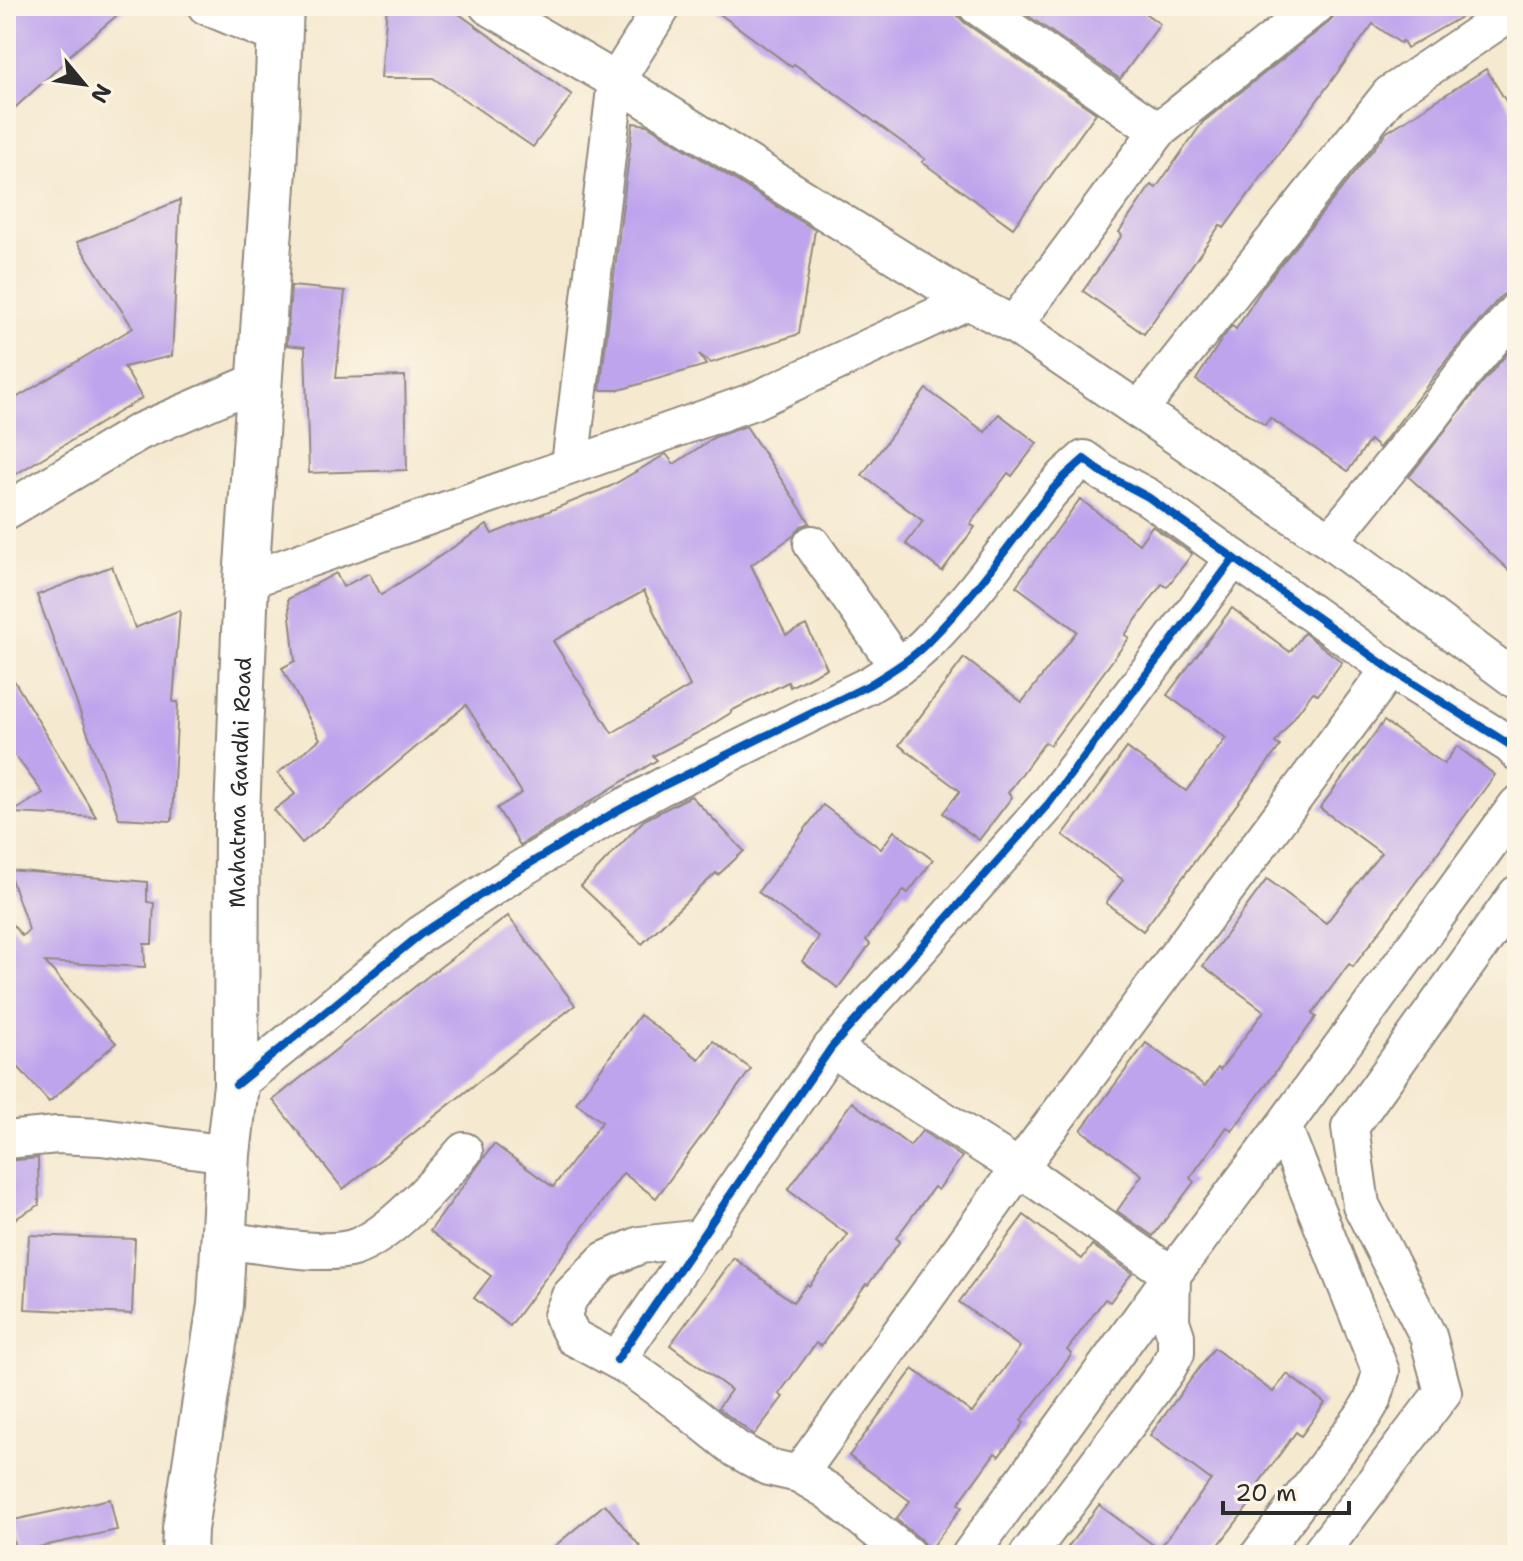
<svg xmlns="http://www.w3.org/2000/svg" width="1523" height="1561" viewBox="0 0 1523 1561" font-family="'Shantell Sans',sans-serif">
	<rect width="100%" height="100%" fill="#fcf5e5"/>
	<filter id="ink" filterUnits="userSpaceOnUse"><feTurbulence type="fractalNoise" baseFrequency=".0125" numOctaves="2"/><feDisplacementMap in="SourceGraphic" scale="16" xChannelSelector="R" yChannelSelector="G"/><feConvolveMatrix kernelMatrix="1 2 1 2 8 2 1 2 1" color-interpolation-filters="sRGB"/></filter>
	<filter id="wash" filterUnits="userSpaceOnUse"><feTurbulence type="fractalNoise" baseFrequency=".006" numOctaves="4" result="noise"/><feDisplacementMap in="SourceGraphic" scale="32" xChannelSelector="R" yChannelSelector="G"/><feGaussianBlur stdDeviation="1.8" result="paint"/><feColorMatrix in="noise" values="0 0 0 0 0 0 0 0 0 0 0 0 0 0 0 0 0 1.4 0 .05"/><feComposite in="paint" operator="in"/></filter>
	<g filter="url(#wash)">
		<rect width="100%" height="100%" fill="#f5e9d0"/>
		<g id="blocks">
			<!-- building -->
			<g fill="#bea4ed" fill-rule="evenodd">
				<path d="M6,6H128L64,60L65,62L6,116Z"/>
				<path d="M387,6H448L572,95L533,147L433,78H381Z"/>
				<path d="M709,6H956L958,16L965,23L1096,113L1013,228L922,162L925,159L853,106L794,64L792,67Z"/>
				<path d="M1014,6H1135L1160,24L1120,79Z"/>
				<path d="M1337,6H1480L1407,48L1403,41L1400,43L1373,24L1224,228L1220,225L1144,334L1083,291L1122,235L1119,232L1151,185L1156,188L1203,122L1329,22L1335,14Z"/>
				<path d="M1486,69L1517,119V290L1509,291L1501,296L1450,356L1379,448L1370,440L1348,471L1270,418L1265,425L1196,380L1222,339L1232,326L1236,329L1263,287L1387,132Z"/>
				<path d="M633,123L647,125L815,230L799,334L711,363L699,354L706,365L619,390H600Z"/>
				<path d="M180,200L172,356L124,367L142,398L6,480V404L133,328L77,242Z"/>
				<path d="M291,286L345,291L336,378L405,376L407,470L309,473L305,347L287,345Z"/>
				<path d="M1517,342V578L1409,477L1482,383Z"/>
				<path d="M926,389L985,432L999,414L1037,443L1012,476L1008,473L970,524L975,527L942,571L906,544L923,521L862,475Z"/>
				<path d="M746,426L810,523L801,526L793,536L751,565L786,635L806,625L827,668L790,687L788,682L731,711L732,712L705,729L653,756L657,760L520,845L497,808L522,793L466,705L302,843L274,810L295,794L278,773L320,739L282,668L295,661L288,599L336,573L343,587L369,573L381,595L487,525L492,534L611,486L666,454L674,464L715,437ZM644,591L690,686L612,733L553,641Z"/>
				<path d="M1080,499L1139,544L1152,526L1192,554L1167,587L1162,584L1125,635L1129,638L1050,745L1045,742L1008,793L1012,797L979,840L943,813L960,791L899,745L964,658L1022,702L1077,631L1016,586Z"/>
				<path d="M112,566L135,628L180,610L173,702H178L172,821L119,818L37,595Z"/>
				<path d="M1232,608L1290,652L1304,633L1342,662L1318,695L1313,692L1275,743L1280,746L1143,931L1106,903L1123,880L1063,835L1127,748L1186,791L1226,738L1167,695Z"/>
				<path d="M6,667L96,817L11,813L43,793L6,743Z"/>
				<path d="M1384,721L1444,764L1457,746L1495,775L1353,967L1349,964L1312,1014L1316,1017L1232,1131L1227,1127L1190,1178L1194,1182L1153,1236L1117,1211L1142,1175L1081,1130L1146,1043L1205,1086L1218,1068L1220,1070L1264,1011L1203,966L1267,879L1326,923L1381,853L1320,808Z"/>
				<path d="M691,796L744,851L718,875L716,873L642,944L581,886L644,820Z"/>
				<path d="M823,805L881,849L894,831L933,860L908,893L904,890L866,940L870,944L838,988L802,961L819,937L758,892Z"/>
				<path d="M8,870L147,882V902L154,903L152,944H144L145,967L45,962L116,1043L49,1102L6,1053V917L22,936L29,930Z"/>
				<path d="M508,916L575,1005L343,1189L273,1100L427,977Z"/>
				<path d="M640,1015L699,1059L713,1041L751,1069L656,1198L623,1173L510,1326L474,1298L491,1276L430,1231L494,1144L553,1187L602,1122L576,1103Z"/>
				<path d="M852,1102L910,1146L922,1131L962,1157L938,1190L934,1187L896,1238L900,1241L868,1285L866,1284L821,1346L816,1343L779,1394L783,1397L754,1435L718,1408L731,1390L670,1345L734,1258L793,1302L807,1284L809,1286L848,1235L788,1190Z"/>
				<path d="M38,1158L39,1205L6,1224V1161Z"/>
				<path d="M1024,1215L1082,1259L1092,1245L1132,1273L1110,1302L1105,1299L1067,1350L1072,1354L1021,1421L1024,1423L999,1456L995,1453L958,1504L962,1507L929,1551L920,1539L896,1519L910,1501L849,1456L913,1369L972,1413L1020,1347L959,1302Z"/>
				<path d="M29,1235L135,1239L132,1314L25,1309Z"/>
				<path d="M1214,1348L1273,1392L1287,1374L1325,1403L1301,1436L1296,1432L1259,1483L1263,1487L1211,1555H1062L1099,1505L1159,1549L1211,1480L1150,1435Z"/>
				<path d="M110,1499L117,1530L16,1552L9,1521Z"/>
				<path d="M605,1504L647,1555H544Z"/>
			</g>
		</g>
	</g>
	<g filter="url(#ink)">
		<use href="#blocks" fill-opacity="0" stroke="#908a7e" stroke-width="2"/>
		<g fill="none" stroke-linecap="round" stroke-linejoin="round">
			<defs>
				<g id="minor">
					<path d="M206,6L280,37"/>
					<path d="M488,6L616,81L968,301L1014,325L1330,541L1517,681"/>
					<path d="M977,6L1158,131"/>
					<path d="M1014,325L1158,131L1316,6"/>
					<path d="M1139,410L1390,94L1517,8"/>
					<path d="M570,465L616,81L663,6"/>
					<path d="M6,511L139,432L260,380"/>
					<path d="M1330,541L1434,413L1466,370L1517,310"/>
					<path d="M812,544L898,667"/>
					<path d="M246,581L754,401L968,301"/>
					<path d="M831,1048L1019,1168L1172,1275L1171,1321L1176,1336V1353L1166,1371L1140,1407L1028,1555"/>
					<path d="M236,1085L421,934L514,873L615,812L663,786L869,685C890,672 912,659 929,641C974,596 1011,542 1050,492L1065,476L1084,459L1103,473L1148,497L1390,669L1510,745L1517,752"/>
					<path d="M6,1140L57,1135L101,1137L228,1154"/>
					<path d="M702,1238L640,1245L605,1260L570,1296L562,1316L573,1337L627,1366L676,1401L736,1449L768,1467L799,1474L828,1491L907,1555"/>
					<path d="M223,1240C256,1244 323,1257 353,1248C389,1237 440,1179 464,1151"/>
					<path d="M617,1360L831,1048L1049,803L1234,558"/>
					<path d="M799,1474L1019,1168L1390,669"/>
					<path d="M970,1555L1172,1275L1283,1127L1517,805"/>
					<path d="M1259,1555L1363,1416L1373,1399L1381,1372L1283,1127"/>
					<path d="M1319,1555L1443,1392L1428,1336L1361,1205L1350,1127L1517,894"/>
				</g>
				<g id="secondary">
					<path id="s1" d="M184,1555L185,1529L220,1305L228,1154L236,1085L237,816L246,581L274,170L281,6"/>
				</g>
			</defs>
			<!-- minor casing -->
			<use href="#minor" stroke="#908a7e" stroke-width="40"/>
			<!-- secondary casing -->
			<use href="#secondary" stroke="#908a7e" stroke-width="48"/>
			<!-- minor -->
			<use href="#minor" stroke="#fff" stroke-width="36"/>
			<!-- secondary -->
			<use href="#secondary" stroke="#fff" stroke-width="44"/>
			<defs>
				<g id="cycleway">
					<path d="M236,1085L421,934L514,873L615,812L663,786L869,685C890,672 912,659 929,641C974,596 1011,542 1050,492L1065,476L1084,459L1103,473L1148,497L1390,669L1510,745L1517,752"/>
					<path d="M617,1360L831,1048L1049,803L1234,558"/>
				</g>
			</defs>
			<!-- cycleway casing -->
			<use href="#cycleway" stroke="#fcf5e5" stroke-width="13"/>
			<!-- cycleway -->
			<use href="#cycleway" stroke="#0057b8" stroke-width="8"/>
		</g>
	</g>
	<g text-anchor="middle" dominant-baseline="central" stroke-width="6" stroke-linejoin="round" paint-order="stroke">
		<!-- street labels -->
		<g font-size="22" fill="#2b2b2b" stroke="#fcf5e5">
			<text stroke="none"><textPath href="#s1" startOffset="776">Mahatma Gandhi Road</textPath></text>
		</g>
	</g>
	<!-- margin -->
	<rect width="1523" height="1561" fill="none" stroke="#fcf5e5" stroke-width="32"/>
	<!-- north arrow -->
	<g transform="translate(84 84) rotate(119)" stroke="#fcf5e5" stroke-width="6" paint-order="stroke">
	<path d="M0-6L14 30L0 20L-14 30Z" fill="#2b2b2b"/>
	<text y="-12" font-size="22" font-weight="bold" text-anchor="middle" fill="#2b2b2b">N</text>
	</g>
	<!-- scale -->
	<path d="M1223 1501v12h126v-12" fill="none" stroke="#2b2b2b" stroke-width="4"/>
	<text x="1235" y="1501" font-size="24" fill="#2b2b2b" stroke="#fcf5e5" stroke-width="6" paint-order="stroke">20 m</text>
</svg>
